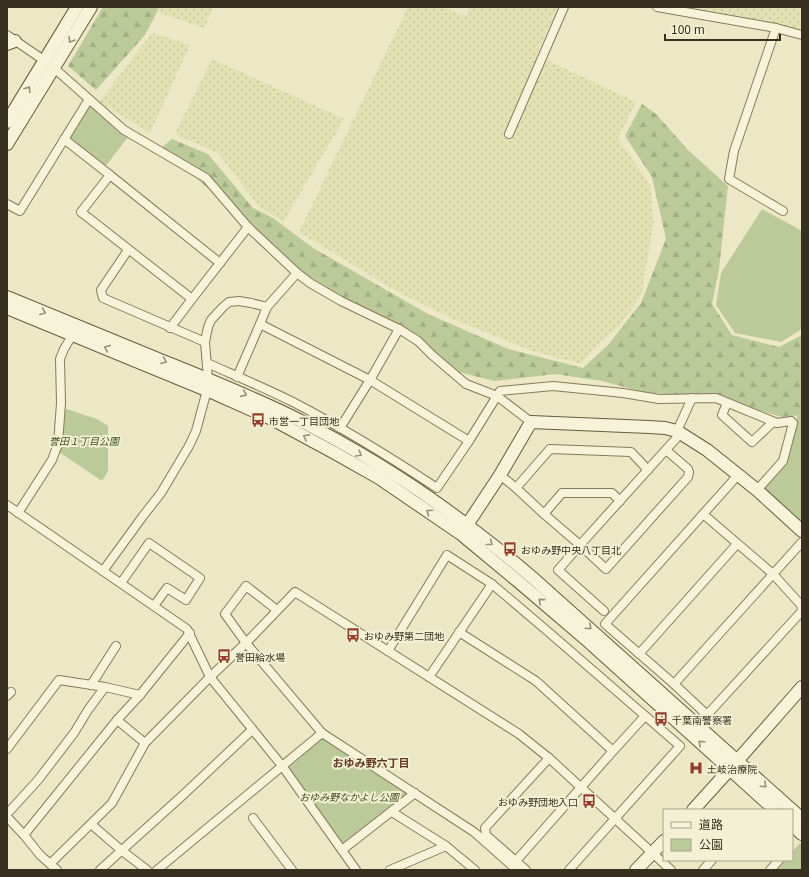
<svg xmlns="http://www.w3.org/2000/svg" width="809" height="877" viewBox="0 0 809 877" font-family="Georgia,'Noto Sans JP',serif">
	<defs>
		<pattern id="farmland-dots" width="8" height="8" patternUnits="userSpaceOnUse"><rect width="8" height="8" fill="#e1e1b3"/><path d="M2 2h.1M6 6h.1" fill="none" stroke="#c2c19a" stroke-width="1.8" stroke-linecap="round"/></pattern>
		<pattern id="forest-firs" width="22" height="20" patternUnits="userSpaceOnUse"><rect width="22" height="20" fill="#bcca99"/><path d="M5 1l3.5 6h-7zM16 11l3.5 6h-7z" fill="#a2ae83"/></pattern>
	</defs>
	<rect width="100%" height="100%" fill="#ece7c5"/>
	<!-- farmland -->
	<g fill="url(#farmland-dots)">
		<path d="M148,7H214L204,28L147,8Z"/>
		<path d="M408,7H442L466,16L470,7H558L536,55L636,102L618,139L650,185L654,221L641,295L620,326L599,343L581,364L532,351L451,318L400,293L299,232Z"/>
		<path d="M677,7H802V30L796,29Z"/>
		<path d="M152,33L190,45L150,133L99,102Z"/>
		<path d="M212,59L344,119L283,222L258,205L218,153L175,134Z"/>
	</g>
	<!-- forest -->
	<g fill="url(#forest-firs)">
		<path d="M103,7H158L157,12L145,35L96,90L68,66Z"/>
		<path d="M642,104L656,114L688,150L728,186L719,269L712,304L732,335L779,347L802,335V415L782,417L754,409L722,395L667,394L643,392L602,381L555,374L494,381L451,370L424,341L362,309L284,261L231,208L161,148L172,139L208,154L253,208L273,218L313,248L428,314L508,349L583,368L608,345L641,303L666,239L652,177L625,136Z"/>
	</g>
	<!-- green -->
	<g fill="#bcca99">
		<path d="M90,104L116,130L128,137L104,168L69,138Z"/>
		<path d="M762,209L802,231V329L781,342L735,333L716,305L721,273Z"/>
		<path d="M63,408L97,419L108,426V471L102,481L59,452Z"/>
		<path d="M798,413L802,416V523L762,488L788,460Z"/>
		<path d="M324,737L409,795L340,846L287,769Z"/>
		<path d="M800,843L802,845V870H776L785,860H792V852Z"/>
	</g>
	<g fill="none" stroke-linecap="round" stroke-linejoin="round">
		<defs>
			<g id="street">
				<path d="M657,7L776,28L802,35"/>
				<path d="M776,28L734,151L729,179L783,211"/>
				<path d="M7,35L45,61"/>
				<path d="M54,68L124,130L206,178L248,227L297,273L310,283L341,301L399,329L418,341L432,355L466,384L497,396L531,422"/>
				<path d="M509,134L564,7"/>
				<path d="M64,139L110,175"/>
				<path d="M7,204L20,211L89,99"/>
				<path d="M128,250L101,290L103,298L205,342"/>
				<path d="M192,299L81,212L110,175L220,263"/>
				<path d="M260,324L370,380L469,441L500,391L553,386L623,393L659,399L716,398L777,423L791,421L793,423L783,461L757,490"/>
				<path d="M170,328L192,299L248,227"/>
				<path d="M207,363C236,376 265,388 293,402C343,428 390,457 437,488L469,441"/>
				<path d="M237,377L260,324L267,307L297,273"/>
				<path d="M727,403L722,415L752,442L773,422"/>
				<path d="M340,428L370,380L399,329"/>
				<path d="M677,431L692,398"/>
				<path d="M500,475L516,488L544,514L580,545L681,433"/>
				<path d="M516,488L550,449L631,452L648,470"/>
				<path d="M7,505L187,629L210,677L283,767L356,870"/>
				<path d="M18,513L52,460L58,444L61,403L60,359L64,349L73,334"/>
				<path d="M544,514L562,493H612L620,501"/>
				<path d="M703,514L773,574L801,605L802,611L707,715L674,684L605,624L738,475"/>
				<path d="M103,571L143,516L161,493L189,446L196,431L207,390L208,379L205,342L208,327L211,320L223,307L229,302L239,301L251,303L267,307"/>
				<path d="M121,583L149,543L200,578L186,600L167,588L154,606"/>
				<path d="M277,610L246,586L225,614L246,643L322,733L474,832L517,870"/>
				<path d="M604,611L558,570L580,545L606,569L688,477L689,472L688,469L666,450"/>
				<path d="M459,632L536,681L613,751"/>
				<path d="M388,651L447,555L492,584L545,629L680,746L569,870"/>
				<path d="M639,654L737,544"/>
				<path d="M429,677L492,584"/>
				<path d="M674,684L802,542"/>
				<path d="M91,685L116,646"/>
				<path d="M7,696L11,692"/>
				<path d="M117,720L145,743"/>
				<path d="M7,749L59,680L105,687L140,695"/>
				<path d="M392,812L446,846L475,870"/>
				<path d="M7,814L38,780L74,733L88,710L105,687"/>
				<path d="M7,817L24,835L40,855L57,870"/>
				<path d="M253,818L292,870"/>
				<path d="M91,824L121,850L147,870"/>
				<path d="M24,835L117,720L140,695L190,633"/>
				<path d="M342,850L415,793"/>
				<path d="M516,861L613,751L645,716"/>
				<path d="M50,864L112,803L145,743L210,677L246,643L295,592L519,734L549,758L671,870"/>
				<path d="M100,870L183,795L252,730"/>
				<path d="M157,870L322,733"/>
				<path d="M390,870L446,846"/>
				<path d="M526,870L486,835L485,828L549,758"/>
				<path d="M703,870L712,860"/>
				<path d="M770,870L779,860"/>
			</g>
			<g id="secondary">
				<path d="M7,44L15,41"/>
				<path d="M7,122L77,7"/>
				<path d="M7,144L91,7"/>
				<path d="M7,297C57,318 108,338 158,359C205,378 251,396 297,419C356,449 415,485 468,526C491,543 513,561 534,579L792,810"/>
				<path d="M7,308L216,394L272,419L333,452L379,478L461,534L520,583L589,642L775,810"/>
				<path d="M467,525L500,475L531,422L649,427L665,428L677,431L707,450L757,490L802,531"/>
				<path d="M693,810L730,769L802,687"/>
				<path d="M792,810L802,819"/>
				<path d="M792,825L802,834"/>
				<path d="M636,870L664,841"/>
			</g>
		</defs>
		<!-- street casing -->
		<use href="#street" stroke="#867a5c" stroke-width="10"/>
		<!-- secondary casing -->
		<use href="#secondary" stroke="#685b3f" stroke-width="14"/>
		<!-- street -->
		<use href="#street" stroke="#f7f3d8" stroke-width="8"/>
		<!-- secondary -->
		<use href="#secondary" stroke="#f7f3d8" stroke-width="12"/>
	</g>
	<!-- one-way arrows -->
	<defs><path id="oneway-chevron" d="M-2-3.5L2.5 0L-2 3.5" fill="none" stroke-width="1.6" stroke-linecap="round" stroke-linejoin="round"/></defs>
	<g stroke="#97917c">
		<use href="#oneway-chevron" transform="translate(71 40) rotate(121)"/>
		<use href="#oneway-chevron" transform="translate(28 89) rotate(-58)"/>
		<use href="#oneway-chevron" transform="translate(43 312) rotate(22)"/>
		<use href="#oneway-chevron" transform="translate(107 348) rotate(-157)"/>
		<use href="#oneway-chevron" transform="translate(164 361) rotate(22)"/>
		<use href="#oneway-chevron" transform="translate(244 394) rotate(24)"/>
		<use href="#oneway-chevron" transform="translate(306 437) rotate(-152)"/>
		<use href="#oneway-chevron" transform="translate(359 454) rotate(30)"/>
		<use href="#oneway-chevron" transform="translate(429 512) rotate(-146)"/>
		<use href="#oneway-chevron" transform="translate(490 543) rotate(38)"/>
		<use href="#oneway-chevron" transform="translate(541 601) rotate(-139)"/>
		<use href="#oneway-chevron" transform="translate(589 627) rotate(42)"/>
		<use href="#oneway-chevron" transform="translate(701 743) rotate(-138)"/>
		<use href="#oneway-chevron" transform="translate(764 785) rotate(42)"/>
	</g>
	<!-- icons -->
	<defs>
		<symbol id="bus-bare" viewBox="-9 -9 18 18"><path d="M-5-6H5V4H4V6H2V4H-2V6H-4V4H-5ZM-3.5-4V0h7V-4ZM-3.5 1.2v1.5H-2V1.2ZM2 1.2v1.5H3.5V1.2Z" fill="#933f2f" stroke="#f4f0d4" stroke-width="2.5" paint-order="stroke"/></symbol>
		<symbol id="hospital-bare" viewBox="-9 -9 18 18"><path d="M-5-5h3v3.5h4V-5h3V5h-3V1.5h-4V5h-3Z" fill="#933f2f" stroke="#f4f0d4" stroke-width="2.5" paint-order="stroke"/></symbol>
	</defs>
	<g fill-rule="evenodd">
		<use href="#bus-bare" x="248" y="410" width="20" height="20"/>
		<use href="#bus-bare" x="500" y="539" width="20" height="20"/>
		<use href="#bus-bare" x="343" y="625" width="20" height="20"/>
		<use href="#bus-bare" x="214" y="646" width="20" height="20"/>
		<use href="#bus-bare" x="651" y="709" width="20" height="20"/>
		<use href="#hospital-bare" x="686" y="758" width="20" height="20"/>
		<use href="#bus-bare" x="579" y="791" width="20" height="20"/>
	</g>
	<g text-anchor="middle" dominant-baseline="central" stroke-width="4" stroke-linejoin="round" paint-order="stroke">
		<!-- poi labels -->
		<g font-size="10" fill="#372f1f" stroke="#f4f0d4" text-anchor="start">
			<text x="269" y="420">市営一丁目団地</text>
			<text x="521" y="549">おゆみ野中央八丁目北</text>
			<text x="364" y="635">おゆみ野第二団地</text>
			<text x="235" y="656">誉田給水場</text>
			<text x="672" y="719">千葉南警察署</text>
			<text x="707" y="768">土岐治療院</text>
			<text x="578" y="801" text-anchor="end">おゆみ野団地入口</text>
		</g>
		<!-- park labels -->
		<g font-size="10" font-style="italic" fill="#405327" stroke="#f4f0d4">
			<text x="84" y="440">誉田１丁目公園</text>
			<text x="349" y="796">おゆみ野なかよし公園</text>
		</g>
		<!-- neighbourhood labels -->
		<g font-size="11" font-weight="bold" fill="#623920" stroke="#f4f0d4">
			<text x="371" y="762">おゆみ野六丁目</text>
		</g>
	</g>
	<!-- border -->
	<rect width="809" height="877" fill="none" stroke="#372f1f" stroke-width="16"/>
	<!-- legend -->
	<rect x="663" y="809" width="130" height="52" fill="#f4f0d4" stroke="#a8a38c"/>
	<rect x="671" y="822" width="20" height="6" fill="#f7f3d8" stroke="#a8a38c"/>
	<text x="699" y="829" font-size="12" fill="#372f1f">道路</text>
	<rect x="671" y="839" width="20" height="12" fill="#bcca99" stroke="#a8a38c"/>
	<text x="699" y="849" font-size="12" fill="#372f1f">公園</text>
	<!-- scale -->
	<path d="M665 34v6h115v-6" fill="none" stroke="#372f1f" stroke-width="2"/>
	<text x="671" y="34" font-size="12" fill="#372f1f" stroke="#f4f0d4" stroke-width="3" paint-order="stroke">100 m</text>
</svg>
